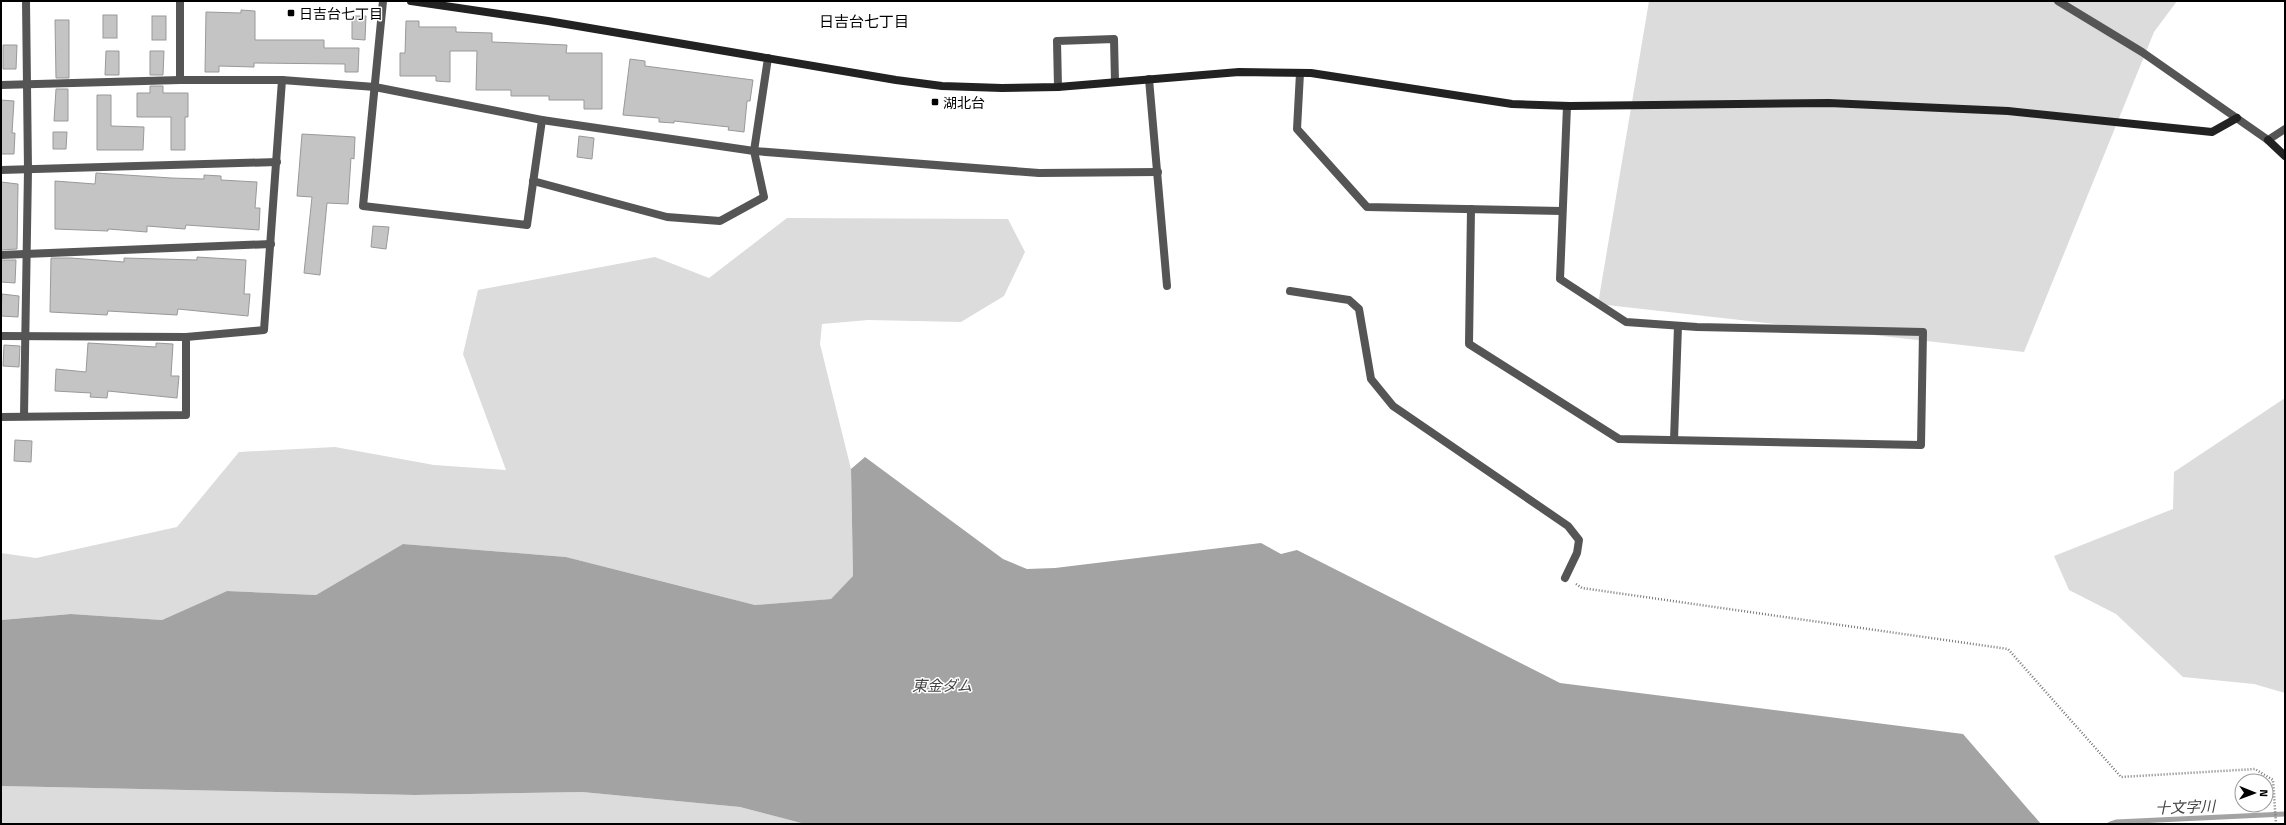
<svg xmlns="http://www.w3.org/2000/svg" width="2286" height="825" viewBox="0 0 2286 825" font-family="'Titillium Web','Noto Sans JP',sans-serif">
	<rect width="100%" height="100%" fill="#fff"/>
	<!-- green -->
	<g fill="#dcdcdc">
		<path d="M1649,1H2177L2154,32L2024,352L1598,304Z"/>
		<path d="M787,218L1008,219L1025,252L1004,296L961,322L868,320L822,324L820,344L851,469L853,577L831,599L755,605L566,557L403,544L316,595L227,591L162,620L71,614L1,620V553L36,558L177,527L239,452L335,447L434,465L506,470L463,354L478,290L655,257L709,278Z"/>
		<path d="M2285,398V693L2254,684L2183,677L2116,614L2069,590L2054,556L2173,509L2174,472Z"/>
		<path d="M1,786L415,795L582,792L740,807L805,824H1Z"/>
	</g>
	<!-- water -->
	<path fill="#a3a3a3" d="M865,457L1003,559L1027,569L1055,568L1261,543L1281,554L1297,550L1560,683L1963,734L2041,824H805L740,807L582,792L415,795L1,786V620L71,614L162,620L227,591L316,595L403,544L566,557L755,605L831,599L853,576L851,469Z"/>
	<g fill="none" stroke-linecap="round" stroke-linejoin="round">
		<!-- stream -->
		<path stroke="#a3a3a3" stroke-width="5" d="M2110,824L2116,822L2285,814"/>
	</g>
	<!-- building -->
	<g fill="#c4c4c4" stroke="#999">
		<path d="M241,10L255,11V40H324V48H359L358,72H345V64L254,63V67L219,66V72H205L206,12L241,13Z"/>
		<rect x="103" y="15" width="14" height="23"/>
		<rect x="152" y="16" width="14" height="24"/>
		<path d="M352,16H366L365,40L352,39Z"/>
		<path d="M55,20H69V78H56Z"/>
		<path d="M406,21H419V27H456V32L492,33V42L567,45L566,53H602V109H584V100H549V96H511V90H476L477,51H450V82L436,81V76H400V53H405Z"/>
		<path d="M3,45H17L16,69H3Z"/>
		<path d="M106,51H119V75H105Z"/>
		<path d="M150,51H164L163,75H150Z"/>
		<path d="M630,59L645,61V66L753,80L750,101H747L744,132L728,130L729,127L674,121V123L659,122V118L623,115Z"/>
		<path d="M150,86H163V93H188V117H185V150H171V117H137V93H150Z"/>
		<path d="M56,89H68V121H54Z"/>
		<path d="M97,95H111V126L144,127L143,150H97Z"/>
		<path d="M1,100L14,101L12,133H15L14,154H1Z"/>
		<path d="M53,132H67L66,149H53Z"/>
		<path d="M302,134L355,137L354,159L351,158L348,204L327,203L320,275L304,273L312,197L297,196Z"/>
		<path d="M579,136L594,138L592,159L577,157Z"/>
		<path d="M96,173L171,178L204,179V175L221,176V180L257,182L255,208H260L259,230L186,225L185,229L147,226V232L108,229V231L55,229V181L95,184Z"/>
		<path d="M1,182L18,184L17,249L1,250Z"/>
		<path d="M373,226L389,227L386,249L371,247Z"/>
		<path d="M197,257L246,260L244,294H250L248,316L178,309L177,315L108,311L107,315L50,312L51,258H71L124,262V258L197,260Z"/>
		<path d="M1,260H16L15,283L1,282Z"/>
		<path d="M2,294L19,296L18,317L1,316Z"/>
		<path d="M88,343L156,347V343L173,344L171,376H179L177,398L108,391L107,398L90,397L91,393L55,391L56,369L86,372Z"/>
		<path d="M4,345L20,346L19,367L3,366Z"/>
		<path d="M15,440L32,441L31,462L14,461Z"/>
	</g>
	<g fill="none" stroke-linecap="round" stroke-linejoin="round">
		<!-- path -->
		<path stroke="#777" stroke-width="2.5" stroke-dasharray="1 2" stroke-linecap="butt" d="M1576,584L1582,588L2008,649L2121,777L2255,769L2273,780L2276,824"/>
		<!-- lane -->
		<g stroke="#555" stroke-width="8">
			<path d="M1058,87L1057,41L1114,39L1115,82"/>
			<path d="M1290,291L1349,300L1359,309L1371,379L1393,406L1568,526L1579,540L1577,553L1565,578"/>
		</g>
		<!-- street -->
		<g stroke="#555" stroke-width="8">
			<path d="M383,1L363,206L527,225L542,120"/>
			<path d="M2058,1L2142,52L2268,140L2285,129"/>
			<path d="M1300,73L1297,129L1367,207L1562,211"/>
			<path d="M1149,79L1167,286"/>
			<path d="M180,80V1"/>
			<path d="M1,85L180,80H282L375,87L542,120L754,151L1039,173L1158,172"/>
			<path d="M1,170L277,162"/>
			<path d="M533,181L667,217L720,221L764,197L754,151L768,58"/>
			<path d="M1471,209L1469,344L1619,439L1921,445L1923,332L1697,327L1626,322L1560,279L1567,106"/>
			<path d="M1,255L271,244"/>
			<path d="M1,336L186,337L264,330L282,80"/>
			<path d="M24,416L28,170L26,1"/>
			<path d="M1,417L186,415V337"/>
			<path d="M1674,440L1678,326"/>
		</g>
		<!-- secondary -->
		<g stroke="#222" stroke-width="8">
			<path d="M411,1L548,21L896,80L942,86L1002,88L1058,87L1239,72L1311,73L1512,104L1570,106L1829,103L2008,111L2212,132L2237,118"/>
			<path d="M2268,140L2285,156"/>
		</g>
	</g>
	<!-- markers -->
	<g fill="#000" stroke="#fff" stroke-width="1.5">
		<rect x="287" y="9" width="8" height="8" rx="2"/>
		<rect x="931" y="98" width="8" height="8" rx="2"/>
	</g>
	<g text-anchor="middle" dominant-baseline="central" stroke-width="3" stroke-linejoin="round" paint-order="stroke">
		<!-- poi labels -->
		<g font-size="14" fill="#000" stroke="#fff" text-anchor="start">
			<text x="299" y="13">日吉台七丁目</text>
			<text x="943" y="102">湖北台</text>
		</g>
		<!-- neighbourhood labels -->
		<g font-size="15" fill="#000" stroke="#fff">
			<text x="864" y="21">日吉台七丁目</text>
		</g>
		<!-- water labels -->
		<g font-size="15" font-style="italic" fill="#444" stroke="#fff">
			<text x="942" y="685">東金ダム</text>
			<text transform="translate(2185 807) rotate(-2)">十文字川</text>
		</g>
	</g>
	<!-- border -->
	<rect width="2286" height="825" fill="none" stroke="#000000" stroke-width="4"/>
	<!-- north arrow -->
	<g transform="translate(2254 793) rotate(91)"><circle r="19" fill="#ffffff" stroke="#999999"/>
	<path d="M0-3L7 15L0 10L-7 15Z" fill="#000000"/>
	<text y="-6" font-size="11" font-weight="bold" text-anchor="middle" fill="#000000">N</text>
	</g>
</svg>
